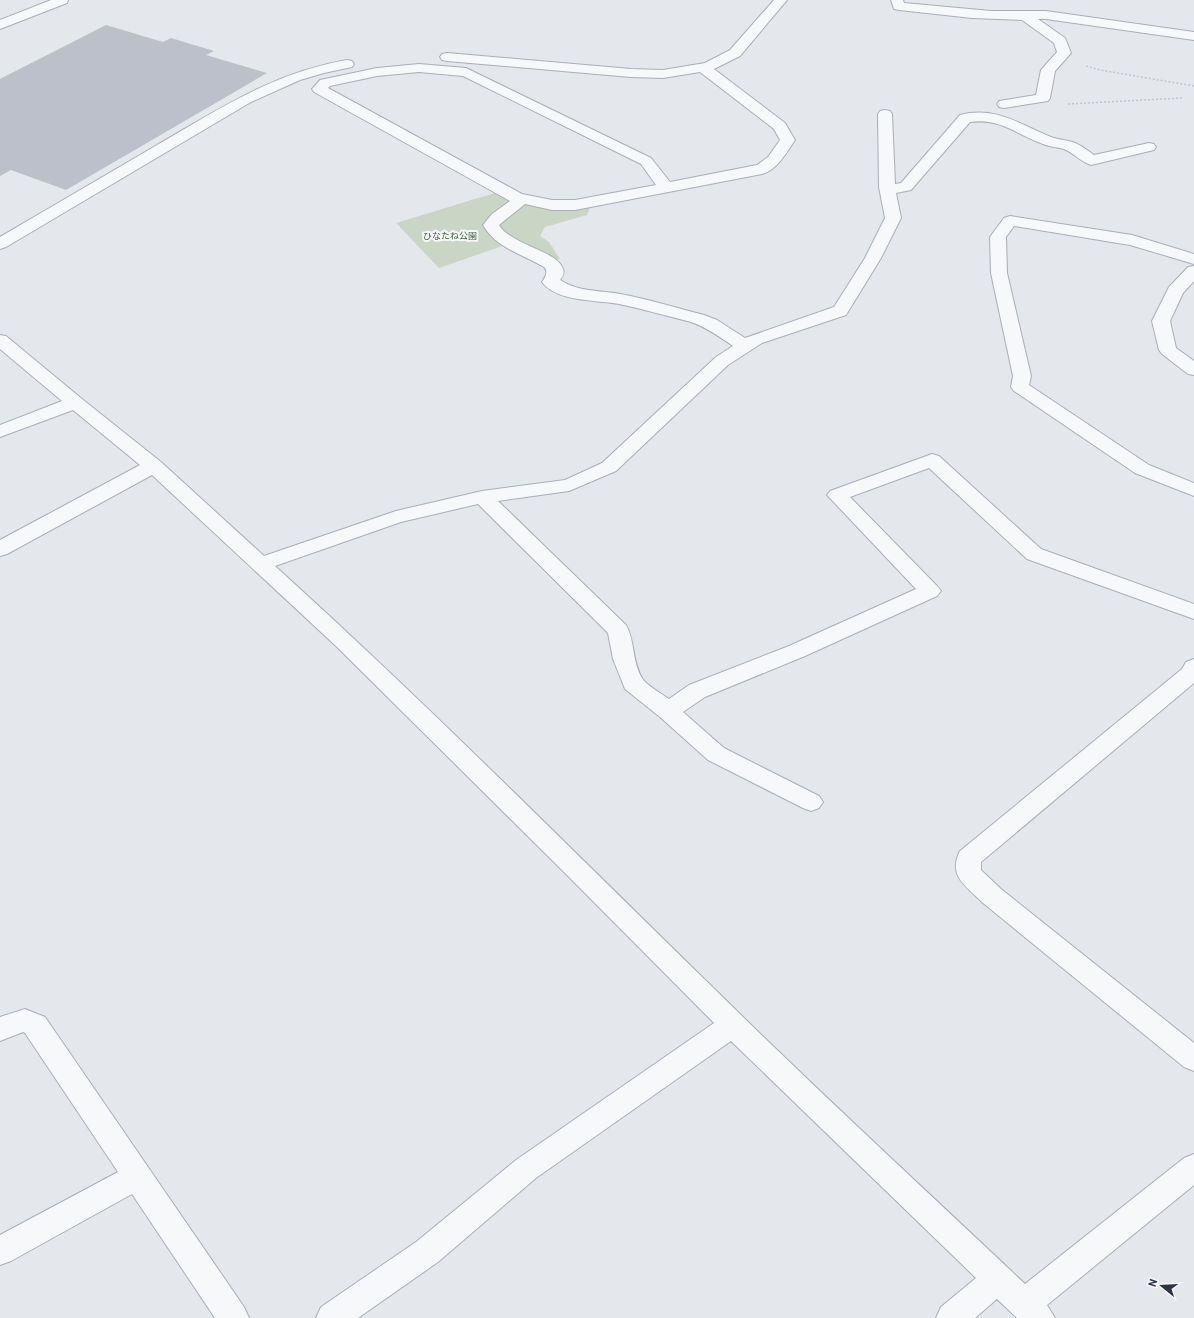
<svg xmlns="http://www.w3.org/2000/svg" width="1194" height="1318" viewBox="0 0 1194 1318" font-family="Barlow,'Noto Sans JP',sans-serif">
	<rect width="100%" height="100%" fill="#e4e7ec"/>
	<!-- green -->
	<path fill="#c9d6c5" d="M498,192L590,208L587,215L545,227L540,236L549,242L560,259L547,262L508,244L439,268L396,223Z"/>
	<!-- building -->
	<path fill="#bbc0ca" d="M106,25L163,42L171,38L214,51L206,55L267,73L66,190L11,170L0,176V79Z"/>
	<g fill="none" stroke-linecap="round" stroke-linejoin="round">
		<defs>
			<g id="minor">
				<path d="M51,0H68L67,3L0,29V20Z"/>
				<path d="M774,0H787L740,56L714,69L785,123L795,140C787,152 777,170 762,174L575,210H552L525,204L499,225C511,245 558,251 563,269C565,274 562,277 560,280C579,292 598,290 620,294C648,299 676,308 704,315L717,320L745,338L834,307L865,258L885,218L879,187L878,114L880,111L885,110L890,111L892,114L895,184L901,183L960,115C996,106 1019,124 1051,137C1059,140 1068,140 1075,143C1082,146 1088,151 1094,155L1149,143L1154,144L1156,147L1154,150L1091,165C1081,162 1074,153 1064,149C1057,147 1050,147 1043,144C1015,134 1001,118 970,122L911,190L896,193L901,218L881,258L846,315L762,343L728,365L616,471L569,491L498,501L626,625C635,640 632,662 642,678C646,685 662,694 669,699L689,685L789,646L916,589L827,495L830,491L932,454L939,456L1041,549L1194,604V619L1027,559L929,468L850,497L937,586L941,591L937,596L805,656L705,697L683,712L724,748L819,796L823,802L819,808L811,811L803,808L708,760L660,717L625,689L613,659L608,633L478,504L401,522L275,566C435,711 587,865 741,1015C834,1106 930,1194 1025,1284L1184,1158L1194,1154V1185L1047,1305L1055,1318H1017L997,1299L975,1318H936L941,1307L976,1278L731,1041L536,1178L438,1262L358,1318H316L321,1307L416,1242L516,1160L714,1023L565,873L337,647L152,475L7,554L0,556V540L140,465L73,410L0,437V425L62,401L0,349V335L6,336L82,399L161,462L264,556L396,511L482,491L565,480L602,463L716,357L733,346C720,337 706,327 691,322C667,316 643,309 619,304C598,300 556,302 542,282C545,277 549,272 544,267C522,254 496,248 483,225L492,214L510,201L314,92L312,89L320,80L377,68L419,64L466,68L651,158L670,182L757,165L768,157L780,140L774,129L700,72L663,78L631,77L447,61L442,60L440,57L442,54L447,53L631,69L663,70L705,63L730,50ZM419,72L463,76L641,164L656,185L575,200H552L522,194L328,88L330,86L377,76Z"/>
				<path d="M891,0H903L904,3L991,11H1046L1194,32V40L1046,19H1038L1065,38L1071,53L1055,71L1050,98L1048,101L1004,108L999,107L997,104L999,101L1036,95L1041,70L1057,52L1054,43L1022,20L972,18L899,10L894,9Z"/>
				<path d="M347,60L352,61L354,64L352,67L324,73L300,80L251,102L6,247L0,249V237C52,206 105,176 157,145C219,109 275,72 347,60Z"/>
				<path d="M1010,216L1132,235L1194,254V264L1130,245L1014,226L1006,237L1007,273L1031,376L1029,385L1149,465L1194,483V496L1135,473L1014,391L1011,387L1013,376L991,273L990,237L1004,218Z"/>
				<path d="M1194,266V281L1183,293L1170,321L1176,348L1194,361V375L1188,374L1162,354L1159,350L1152,321L1169,287L1188,267Z"/>
				<path d="M1194,659V683L981,862V870L1001,889L1194,1043V1071L1184,1067L983,903C967,887 947,876 960,851L1182,669L1186,662Z"/>
				<path d="M25,1009L45,1017L244,1307L249,1318H215L132,1194L11,1261L0,1265V1235L118,1172L25,1033L23,1032L0,1041V1017Z"/>
			</g>
		</defs>
		<!-- minor casing -->
		<use href="#minor" stroke="#a9aeb7" stroke-width="2"/>
		<!-- path -->
		<g stroke="#c2c5cb" stroke-width="1.5" stroke-dasharray="2 2" stroke-linecap="butt">
			<path d="M1086,66L1100,70L1194,86"/>
			<path d="M1068,104L1182,98"/>
		</g>
		<!-- minor -->
		<use href="#minor" fill="#f7f8fa" fill-rule="evenodd"/>
	</g>
	<g text-anchor="middle" dominant-baseline="central" stroke-width="4" stroke-linejoin="round" paint-order="stroke">
		<!-- far-park labels -->
		<g font-size="9" fill="#3f6138" stroke="#f4f6f9">
			<text x="450" y="235">ひなたね公園</text>
		</g>
	</g>
	<!-- north arrow -->
	<g transform="translate(1162 1286) rotate(288)" stroke="#f4f6f9" stroke-width="3" paint-order="stroke">
	<path d="M0-3L7 15L0 10L-7 15Z" fill="#2b3445"/>
	<text y="-6" font-size="11" font-weight="bold" text-anchor="middle" fill="#2b3445">N</text>
	</g>
</svg>
